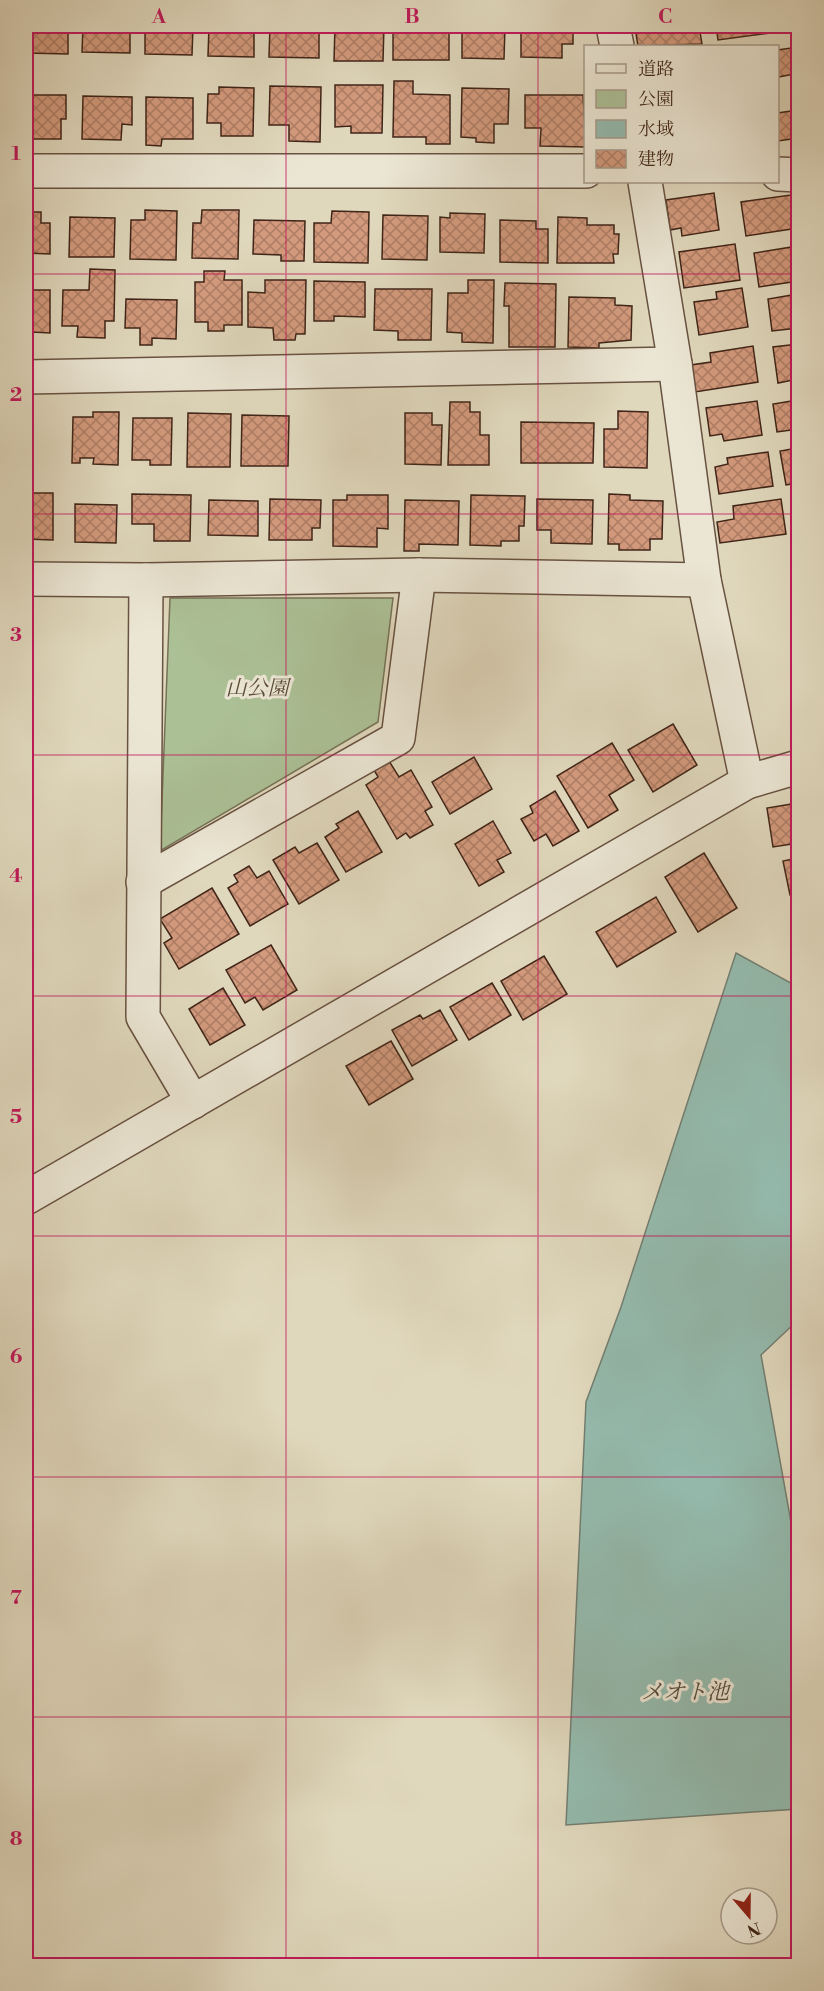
<svg xmlns="http://www.w3.org/2000/svg" width="824" height="1991" viewBox="0 0 824 1991" font-family="'Libre Bodoni','Noto Serif JP',serif">
	<defs>
		<pattern id="building-cross-hatch" width="8" height="8" patternUnits="userSpaceOnUse" patternTransform="scale(1.5)"><rect width="8" height="8" fill="#d39a7d"/><path d="M0 0l8 8M0 8l8-8" fill="none" stroke="#ad7d65"/></pattern>
	</defs>
	<rect width="100%" height="100%" fill="#e0d8bd"/>
	<filter id="stains"><feTurbulence type="fractalNoise" baseFrequency=".00333" numOctaves="4"/><feColorMatrix values="0 0 0 0 .2 0 0 0 0 .09 0 0 0 0 .02 0 0 0 .5 -.17"/></filter>
	<radialGradient id="worn" r=".72"><stop offset=".6" stop-color="#630" stop-opacity="0"/><stop offset="1" stop-color="#630" stop-opacity=".3"/></radialGradient>
	<!-- park -->
	<path fill="#acc096" stroke="#767257" stroke-width="1.5" d="M170,598H393L378,722L160,851Z"/>
	<!-- water -->
	<path fill="#94baad" stroke="#727e71" stroke-width="1.5" d="M736,953L798,987V1320L761,1355L798,1561V1809L566,1825L586,1402L621,1307Z"/>
	<!-- building -->
	<g fill="url(#building-cross-hatch)" stroke="#402518" stroke-width="1.5">
		<path d="M26,26H68V54L26,53Z"/>
		<path d="M83,26H130V53L82,52Z"/>
		<path d="M152,26H193L192,55L145,54V27Z"/>
		<path d="M209,26H254V57L208,56Z"/>
		<path d="M270,26H319V58L269,57Z"/>
		<path d="M335,26H384L383,61H334Z"/>
		<path d="M402,26H449V60H393V31H402Z"/>
		<path d="M462,26H505L504,59L462,58Z"/>
		<path d="M521,26H573V44H562V58L521,57Z"/>
		<path d="M648,26H699L702,44L638,46L635,27Z"/>
		<path d="M716,26H769L770,33L718,40Z"/>
		<path d="M791,48L795,74L778,77V50Z"/>
		<path d="M394,81H413V94L450,95V144H426V137H393Z"/>
		<path d="M335,85H383L382,133H351V126L335,127Z"/>
		<path d="M270,86L321,87L320,142L289,141V125H269Z"/>
		<path d="M219,87L254,88L253,136H221V123H207L208,94H219Z"/>
		<path d="M462,88L509,89L508,124H494V143L476,142V138L461,137Z"/>
		<path d="M26,95H66V119H61V139H26Z"/>
		<path d="M525,95H583L586,147L540,146L541,128H525Z"/>
		<path d="M83,96L132,97V125L122,124L121,140L82,139Z"/>
		<path d="M146,97L193,98V139H162L161,146L146,145Z"/>
		<path d="M797,110L798,138L778,141V113Z"/>
		<path d="M714,193L719,230L682,236L681,228L670,230L666,200Z"/>
		<path d="M798,194V228L746,236L741,202Z"/>
		<path d="M145,210L177,211L176,260L130,259L131,220H145Z"/>
		<path d="M202,210H239L238,259L192,258L193,223H201Z"/>
		<path d="M332,211L369,212L368,263L314,262V223H331Z"/>
		<path d="M26,212H41V223H50V254L26,253Z"/>
		<path d="M450,213L485,214L484,253L440,252V217L450,218Z"/>
		<path d="M383,215L428,216L427,260L382,259Z"/>
		<path d="M70,217L115,218L114,257H69Z"/>
		<path d="M558,217L587,218V225H614V234H619L618,254H613L614,263H557Z"/>
		<path d="M254,220L305,221L304,261H281V255L253,254Z"/>
		<path d="M500,220L536,221V229H548V263L500,262Z"/>
		<path d="M735,244L740,280L684,288L679,252Z"/>
		<path d="M798,246V281L759,287L754,253Z"/>
		<path d="M90,269L115,270L114,321H105V338L77,337L78,326H62L63,290H89Z"/>
		<path d="M204,271H225L224,280H242V325H224V331H208V322H195V282H204Z"/>
		<path d="M265,280H306L305,334H296L295,340H274L273,328L248,327V292L265,293Z"/>
		<path d="M468,280H494L493,343L462,342V333L447,332L448,293H468Z"/>
		<path d="M314,281L365,282V317L334,316V321H314Z"/>
		<path d="M505,283L556,284L555,347H509V306H504Z"/>
		<path d="M742,288L748,327L699,335L694,302L717,299L716,292Z"/>
		<path d="M375,289H432L431,340H398V331L374,330Z"/>
		<path d="M26,290H50V333L32,332V339H26Z"/>
		<path d="M798,294V328L772,331L768,299Z"/>
		<path d="M569,297L615,298V305L632,306L631,340L599,343V348L568,347Z"/>
		<path d="M126,299L177,300L176,339L152,338V345H140V328H125Z"/>
		<path d="M798,344V379L778,383L773,347Z"/>
		<path d="M753,346L758,382L695,392L691,365L711,362L710,353Z"/>
		<path d="M798,400V429L777,432L773,404Z"/>
		<path d="M757,401L762,435L724,441L722,434L710,436L706,408Z"/>
		<path d="M450,402H470V412H480V435H489V465H448Z"/>
		<path d="M618,411L648,412L647,468L604,467V429H618Z"/>
		<path d="M93,412H119L118,465L93,464L94,458H80V463H72L73,417H93Z"/>
		<path d="M188,413L231,414L230,467H187Z"/>
		<path d="M405,413H432V425H442L441,465L405,464Z"/>
		<path d="M242,415L289,416L288,466H241Z"/>
		<path d="M133,418H172L171,465H150V460H132Z"/>
		<path d="M521,422L594,423L593,463H521Z"/>
		<path d="M798,448V483L786,485L780,451Z"/>
		<path d="M768,452L773,486L719,494L715,467L728,464L727,458Z"/>
		<path d="M26,493H53V540L26,539Z"/>
		<path d="M132,494L191,495L190,541H154V524H132Z"/>
		<path d="M609,494L630,495V500L663,501L662,539H650V550H619V544H608Z"/>
		<path d="M347,495H388V529L377,528V547L333,546V500H347Z"/>
		<path d="M471,495L525,496L524,526H519V541H501V546L470,545Z"/>
		<path d="M270,499L321,500L320,528H312V540H269Z"/>
		<path d="M537,499L593,500L592,544L551,543V530H537Z"/>
		<path d="M781,499L786,534L720,543L717,522L734,519L733,506Z"/>
		<path d="M209,500L258,501V536L208,535Z"/>
		<path d="M405,500L459,501L458,545L419,544V551H404Z"/>
		<path d="M75,504L117,505L116,543L75,542Z"/>
		<path d="M673,724L697,765L653,792L628,750Z"/>
		<path d="M612,743L634,780L609,795L618,810L588,828L557,776Z"/>
		<path d="M474,757L492,789L450,814L432,782Z"/>
		<path d="M389,761L399,777L411,770L432,807L425,811L433,825L410,838L406,833L397,839L366,785L378,777L374,770Z"/>
		<path d="M555,791L579,831L553,846L546,834L534,841L521,819L533,813L530,806Z"/>
		<path d="M798,803V843L773,847L767,808Z"/>
		<path d="M358,811L382,852L346,872L325,837L339,828L336,824Z"/>
		<path d="M493,821L511,853L497,860L504,872L479,886L455,844Z"/>
		<path d="M317,843L339,880L299,904L273,860L295,847L299,853Z"/>
		<path d="M704,853L737,908L698,932L665,877Z"/>
		<path d="M798,858V894L790,895L783,861Z"/>
		<path d="M249,866L257,878L269,871L288,904L250,926L228,888L238,882L234,875Z"/>
		<path d="M212,888L239,934L179,969L164,943L172,938L160,919Z"/>
		<path d="M656,897L676,932L617,967L596,932Z"/>
		<path d="M271,945L297,990L263,1010L255,997L245,1003L226,970Z"/>
		<path d="M544,956L567,994L523,1020L501,981Z"/>
		<path d="M492,983L511,1015L469,1040L450,1007Z"/>
		<path d="M223,988L245,1025L210,1045L189,1009Z"/>
		<path d="M440,1010L457,1040L412,1066L392,1030L420,1015L423,1019Z"/>
		<path d="M391,1041L413,1079L369,1105L346,1066Z"/>
	</g>
	<g fill="none" stroke-linecap="round" stroke-linejoin="round">
		<defs>
			<g id="minor">
				<path d="M613,26L617,46"/>
				<path d="M26,171H586"/>
				<path d="M778,174L798,175"/>
				<path d="M645,182L675,364L704,580L747,782"/>
				<path d="M26,377L675,364"/>
				<path d="M26,579L146,580L419,575L704,580"/>
				<path d="M146,580L143,1017L193,1102"/>
				<path d="M143,882L398,738L419,575"/>
				<path d="M26,1198L747,782L798,767"/>
			</g>
		</defs>
		<!-- minor casing -->
		<use href="#minor" stroke="#685241" stroke-width="36"/>
		<!-- minor -->
		<use href="#minor" stroke="#ebe6d4" stroke-width="33"/>
	</g>
	<!-- grid -->
	<path fill="none" stroke="#c2185b" stroke-width="1.5" stroke-opacity="0.55" d="M286,26V1966M538,26V1966M26,274H798M26,514H798M26,755H798M26,996H798M26,1236H798M26,1477H798M26,1717H798"/>
	<g text-anchor="middle" dominant-baseline="central" stroke-width="6" stroke-linejoin="round" paint-order="stroke">
		<!-- park labels -->
		<g font-size="21" font-style="italic" fill="#5b4c38" stroke="#ebe6d4">
			<text x="257" y="689">山公園</text>
		</g>
		<!-- water labels -->
		<g font-size="22" font-style="italic" fill="#554a3d" stroke="#ebe6d4">
			<text x="685" y="1692">メオト池</text>
		</g>
	</g>
	<!-- margin -->
	<rect width="824" height="1991" fill="none" stroke="#e0d8bd" stroke-width="66"/>
	<!-- legend -->
	<rect x="584" y="45" width="195" height="138" fill="#ebe6d4" stroke="#a79989" stroke-width="1.5"/>
	<rect x="596" y="64" width="30" height="9" fill="#ebe6d4" stroke="#a79989" stroke-width="1.5"/>
	<text x="638" y="75" font-size="18" fill="#402518">道路</text>
	<rect x="596" y="90" width="30" height="18" fill="#acc096" stroke="#a79989" stroke-width="1.5"/>
	<text x="638" y="105" font-size="18" fill="#402518">公園</text>
	<rect x="596" y="120" width="30" height="18" fill="#94baad" stroke="#a79989" stroke-width="1.5"/>
	<text x="638" y="135" font-size="18" fill="#402518">水域</text>
	<rect x="596" y="150" width="30" height="18" fill="url(#building-cross-hatch)" stroke="#a79989" stroke-width="1.5"/>
	<text x="638" y="165" font-size="18" fill="#402518">建物</text>
	<!-- north arrow -->
	<g transform="translate(749 1916) rotate(160)"><circle r="28" fill="#ebe6d4" stroke="#a79989" stroke-width="1.5"/>
	<path d="M0-4.5L10 22L0 15L-10 22Z" fill="#8f2418"/>
	<text y="-9" font-size="16" font-weight="bold" text-anchor="middle" fill="#402518">N</text>
	</g>
	<rect x="33" y="33" width="758" height="1925" fill="none" stroke="#c2185b" stroke-width="2"/>
	<g font-size="20" text-anchor="middle" font-weight="bold" fill="#c2185b">
		<text x="159" y="23">A</text>
		<text x="412" y="23">B</text>
		<text x="665" y="23">C</text>
		<text x="16" y="160">1</text>
		<text x="16" y="401">2</text>
		<text x="16" y="641">3</text>
		<text x="16" y="882">4</text>
		<text x="16" y="1123">5</text>
		<text x="16" y="1363">6</text>
		<text x="16" y="1604">7</text>
		<text x="16" y="1845">8</text>
	</g>
	<rect width="100%" height="100%" filter="url(#stains)"/>
	<rect width="100%" height="100%" fill="url(#worn)"/>
</svg>
